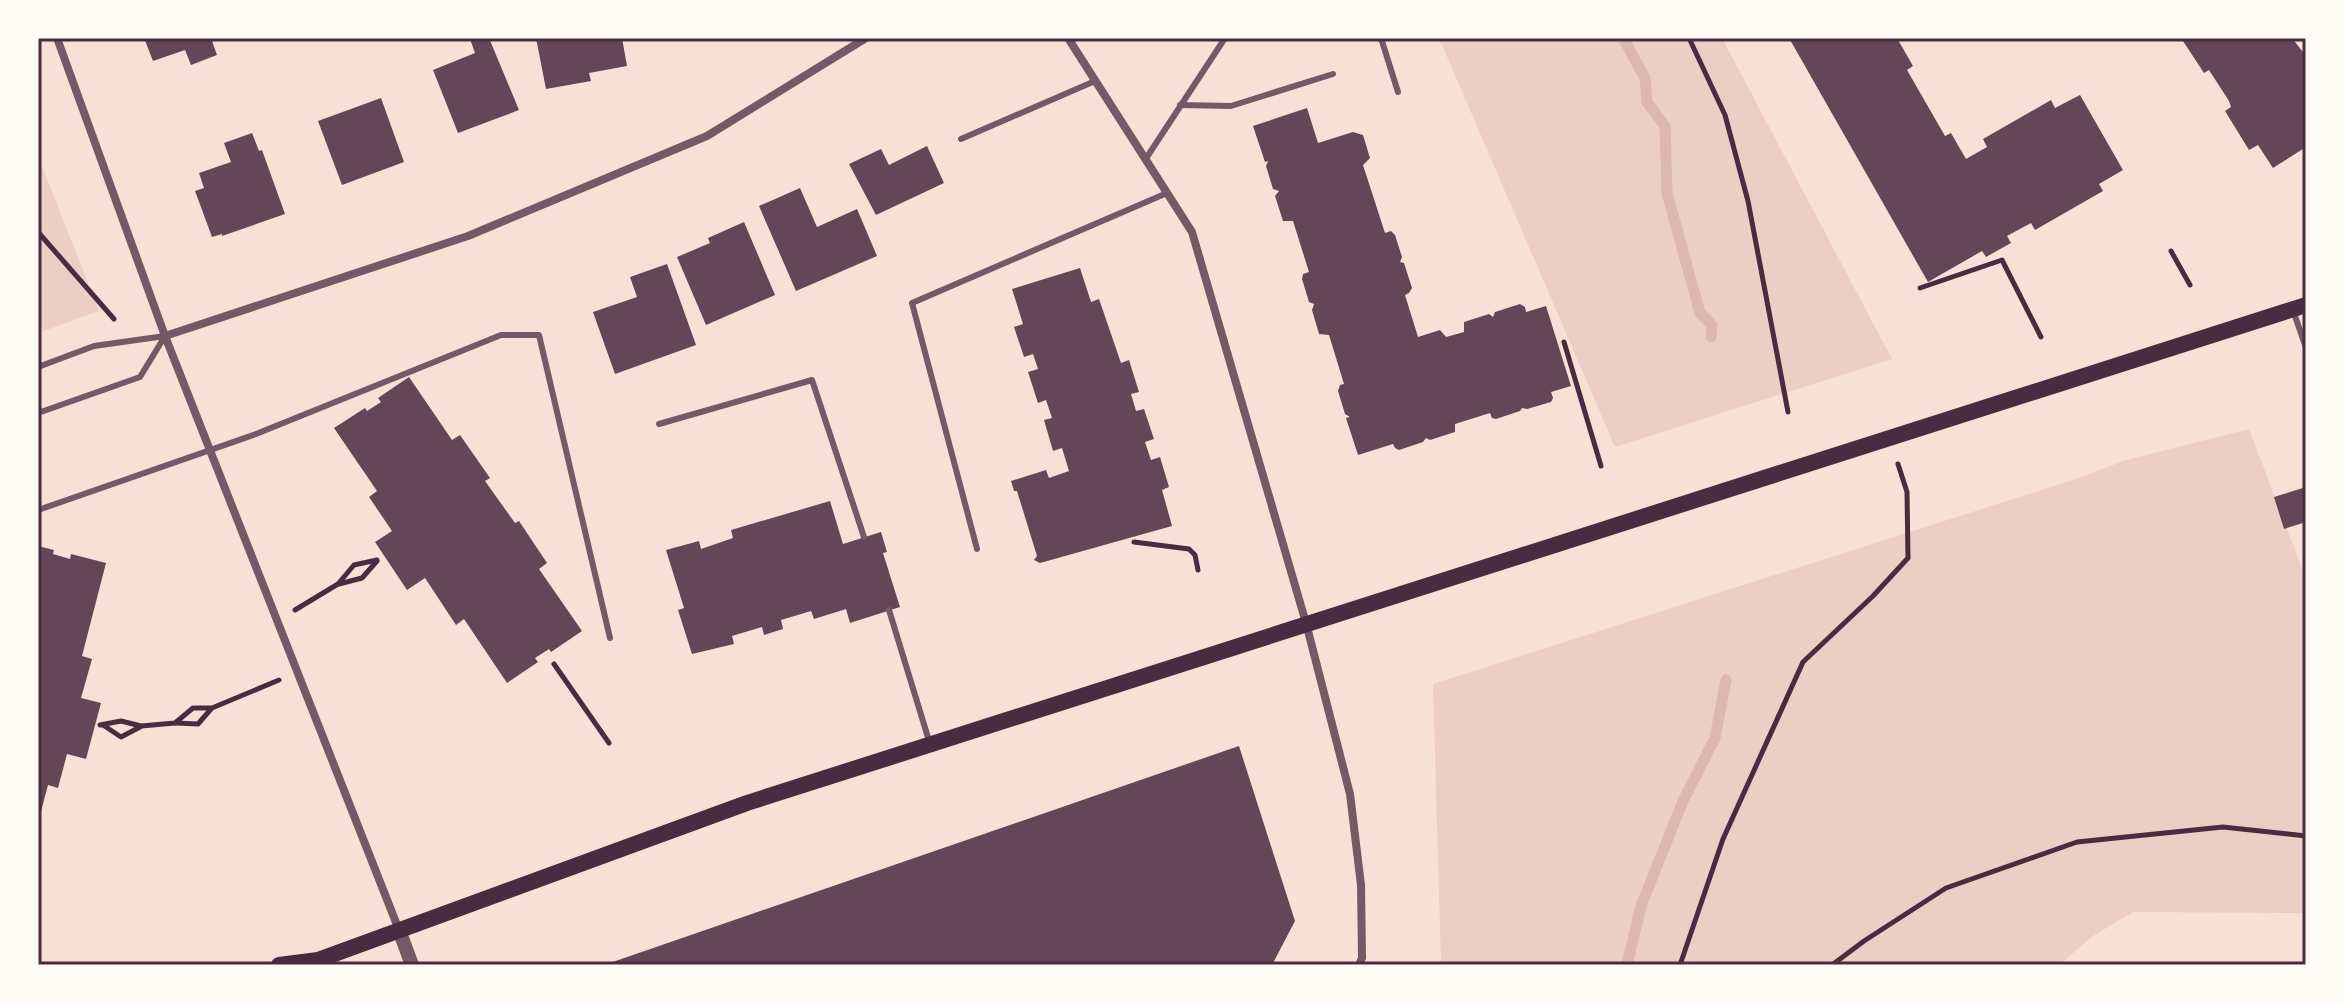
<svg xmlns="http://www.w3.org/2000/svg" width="2344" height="1003" viewBox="0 0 2344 1003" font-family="'Roboto Serif',serif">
	<rect width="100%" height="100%" fill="#f7e1d7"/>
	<!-- green -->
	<g fill="#ebcfc5">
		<path d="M1439,38H1722L1892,359L1615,447Z"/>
		<path d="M38,156L99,311L38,333Z"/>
		<path d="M2249,429L2306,579V913L2133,912L2093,936L2059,965H1441L1433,684L2079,478L2123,461Z"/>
	</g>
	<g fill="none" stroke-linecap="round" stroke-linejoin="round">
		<!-- stream -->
		<g stroke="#dcb8b0" stroke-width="11">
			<path d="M1623,38L1645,78L1647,102L1665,126L1667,193L1700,313L1712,325L1711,337"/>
			<path d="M1627,965L1641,906L1683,801L1715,738L1726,680"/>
		</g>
	</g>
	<!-- building -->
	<g fill="#644757">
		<path d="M144,38H211L217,55L191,65L185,50L153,61Z"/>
		<path d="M489,38L519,110L458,133L433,70L475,53L470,39Z"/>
		<path d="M536,38H622L627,66L589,73L591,81L546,89Z"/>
		<path d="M1789,38H1897L1913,66L1907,70L1945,136L1951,133L1966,159L1987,147L1983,139L2051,100L2055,108L2080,95L2123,170L2099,184L2103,191L2035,230L2031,223L2007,236L2011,243L1986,257L1982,251L1928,282Z"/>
		<path d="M2181,38H2292L2306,56V147L2273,168L2258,145L2249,150L2225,111L2231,107L2229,101L2209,70L2204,73Z"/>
		<path d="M381,98L404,162L342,185L318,121Z"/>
		<path d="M1307,108L1318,143L1353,132L1363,135L1370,158L1363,165L1385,233L1391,231L1395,235L1402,257L1400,262L1404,263L1412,288L1409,293L1405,295L1418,337L1440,330L1446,337L1464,332V322L1489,314L1493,317L1495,312L1520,304L1525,307L1526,312L1546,306L1571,386L1551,392L1553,398L1551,402L1527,409L1522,408L1520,411L1496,419L1492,418L1490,413L1455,424V432L1430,440L1426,438L1423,442L1399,450L1395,448L1393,444L1358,455L1346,418L1350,417L1345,414L1338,391L1340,385L1344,384L1329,335L1319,334L1312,310L1314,304L1309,302L1302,279L1303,274L1309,272L1293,221H1283L1275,196L1279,191L1273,189L1266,166L1268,161L1265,162L1253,126Z"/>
		<path d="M252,133L259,151L262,150L285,214L222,236V234L212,237L195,191L204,188L199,173L231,162L224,143Z"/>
		<path d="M927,146L944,183L876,215L849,164L881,149L889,165Z"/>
		<path d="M800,188L817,227L857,209L877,256L796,291L759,206Z"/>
		<path d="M744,222L775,295L706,325L677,257L710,243L708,238Z"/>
		<path d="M667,264L696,345L615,374L593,312L637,297L630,277Z"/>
		<path d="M1080,268L1091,302L1099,299L1121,363L1129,360L1139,392L1131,394L1136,411L1144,409L1154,439L1145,442L1151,460L1160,457L1169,487L1162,490L1172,526L1040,563L1034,560L1037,556L1017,491H1014L1011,481L1046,470L1049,478L1069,471L1062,448L1053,451L1044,420L1052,418L1046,400L1038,403L1028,372L1038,369L1033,354L1024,357L1014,327L1023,324L1012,289Z"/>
		<path d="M409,377L452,440L460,435L490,478L485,481L515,523L519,521L547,563L539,569L582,631L551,652L549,649L535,658L538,662L507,683L464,619L456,625L425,578L407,590L375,542L392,531L369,497L377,491L334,428L365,408L367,411L381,402L378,398Z"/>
		<path d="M2306,487V522L2284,529L2274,497Z"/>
		<path d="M830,501L843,544L881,532L887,552L883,553L900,607L850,623L846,609L814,619L811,611L781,620L783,629L764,635L762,627L732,636L734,644L692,654L678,610L684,608L666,550L699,541L701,549L733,538L731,530Z"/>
		<path d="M38,546L54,550L53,554L70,559L71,554L106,563L82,656L92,659L81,698L101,703L86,759L67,754L58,788L48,785L39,819Z"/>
		<path d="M1239,746L1295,921L1272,965H604Z"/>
	</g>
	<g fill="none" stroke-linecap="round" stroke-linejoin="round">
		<!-- path -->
		<g stroke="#4a2c40" stroke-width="5">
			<path d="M1689,38L1725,115L1748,201L1788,412"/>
			<path d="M38,232L114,319"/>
			<path d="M2171,251L2190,285"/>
			<path d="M1920,288L2002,260L2041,337"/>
			<path d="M1564,342L1601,466"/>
			<path d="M1134,542L1189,549L1195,555L1198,570"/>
			<path d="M339,584L362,578L377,561"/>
			<path d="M295,610L338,584L354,565L377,560"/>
			<path d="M554,664L609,743"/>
			<path d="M176,723L198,724L211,709"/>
			<path d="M100,725L121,721L141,726L175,723L193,708H212L279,680"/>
			<path d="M103,725L121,737L140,727"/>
			<path d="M1680,965L1723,839L1803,662L1873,596L1908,558L1907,492L1898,464"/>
			<path d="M1832,965L1864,941L1946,888L2077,842L2223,827L2306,836"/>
		</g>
		<!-- service -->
		<g stroke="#755966" stroke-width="6">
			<path d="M1381,38L1398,92"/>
			<path d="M1180,105L1231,106L1333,74"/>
			<path d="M961,139L1095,81"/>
			<path d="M1145,160L1225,38"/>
			<path d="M2293,310L2306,348"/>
			<path d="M38,367L94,346L165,336"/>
			<path d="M38,413L140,377L165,336"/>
			<path d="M659,424L812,380L864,537"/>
			<path d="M38,510L256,434L501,335H539L610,638"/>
			<path d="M977,549L912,303L1167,193"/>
			<path d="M889,610L930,744"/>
		</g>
		<!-- minor -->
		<g stroke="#755966" stroke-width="8">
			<path d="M57,38L165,336L399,930"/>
			<path d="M1068,38L1192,232L1306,623L1350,794L1361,885L1362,958L1359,965"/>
			<path d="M165,336L468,236L707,136L866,38"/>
		</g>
		<!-- tertiary -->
		<path stroke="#755966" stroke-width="14" d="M399,930L412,965"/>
		<!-- secondary -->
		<path stroke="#4a2c40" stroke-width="16" d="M279,965L318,960L747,803L2306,305"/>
	</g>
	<!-- border -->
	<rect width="2344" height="1003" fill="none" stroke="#fffaf5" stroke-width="80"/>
	<rect x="40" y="40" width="2264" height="923" fill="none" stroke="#4a2c40" stroke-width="3"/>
</svg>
